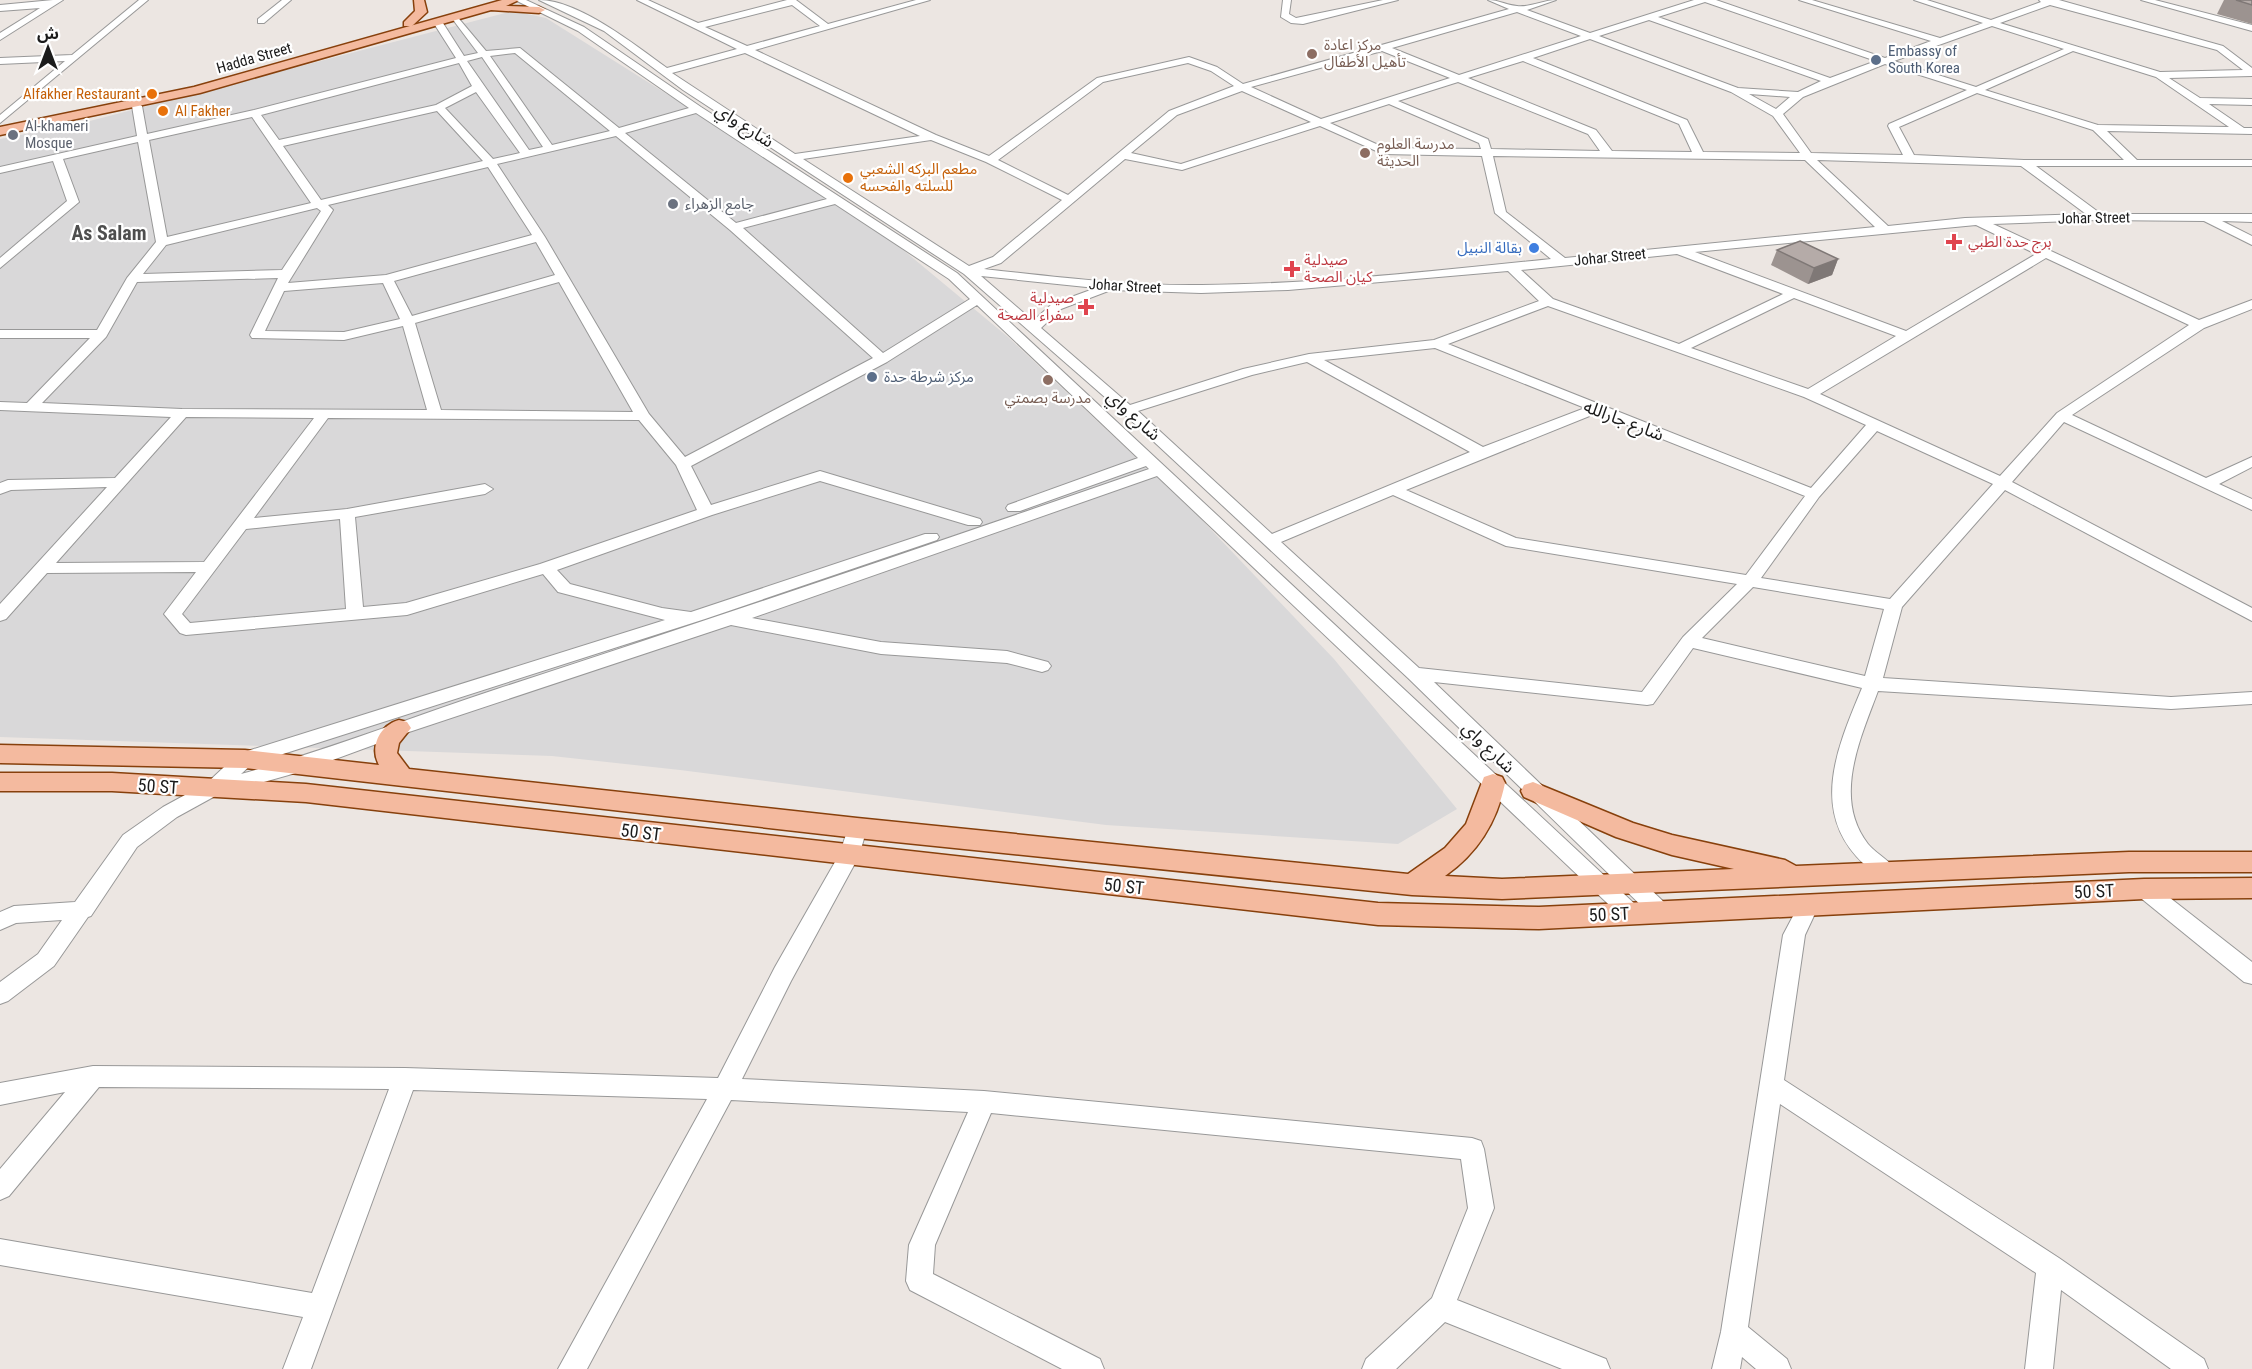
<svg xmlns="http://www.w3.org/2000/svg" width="2252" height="1369" viewBox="0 0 2252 1369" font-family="'Roboto Condensed','Noto Sans Arabic',sans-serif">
	<rect width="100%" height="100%" fill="#ece6e2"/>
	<!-- residential -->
	<path fill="#d9d8d9" d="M513,11L546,18L678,101L896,244L1008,337L1198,516L1334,659L1457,809L1398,844L1106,825L680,770L552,756L0,737V139L86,122Z"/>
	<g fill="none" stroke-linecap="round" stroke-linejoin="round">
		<defs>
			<g id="minor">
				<path d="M53,0H63L0,40V33L40,8L0,11V5Z"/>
				<path d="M139,0H148L0,123V115L65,61L0,64V58L72,55Z"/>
				<path d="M282,0H291L264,23H258V19Z"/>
				<path d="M515,0H526L584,27L701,107L957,273L1638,907L1642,913L1638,919L1631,922L1624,919L1157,476L752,618L881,642L1007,651L1048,662L1051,666L1048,670L1042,672L1007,663L881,654L731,625L406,733L303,771L217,795L177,817L137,847L91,916L88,917L54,966L8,1001L0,1004V982L38,954L62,920L16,923L0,930V912L14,906L75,902L123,835L163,807L207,783L238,754L665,620L558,592L543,574L407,615L186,635L180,633L164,614L196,572L47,573L6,619L0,621V604L107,487L11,490L0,494V483L8,480L115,478L171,417L0,410V402L27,403L90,338H0V330H97L127,278L156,242L138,142L63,159L79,202L0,268V258L67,201L53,161L0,173V167L137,136L132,106L137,103L142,106L147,134L254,110L456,58L433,22L438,19L441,20L464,56L478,53L451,17L455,14L486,51L520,48L619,128L689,108L578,31ZM515,53L610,131L552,145L490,56ZM482,57L543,147L529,150L467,61ZM459,63L472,86L436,105L279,140L261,115ZM476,92L520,153L493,159L445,108ZM437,111L483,161L321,200L283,146ZM696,113L827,199L736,223L625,133ZM252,117L311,203L167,237L149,140ZM616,136L730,230L873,358L685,457L649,414L545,237L497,164ZM488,167L532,235L386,275L288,283L333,210L328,205ZM835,204L949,279L970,299L883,353L743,228ZM317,208L321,211L282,270L143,274L166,245ZM536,242L555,275L412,316L394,281ZM278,278L250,335L252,338L344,340L403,326L427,410L182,409L42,403L106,337L137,282ZM559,282L633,412L441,410L415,323ZM383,283L400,319L344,332L265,331L284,291ZM977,305L1138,458L1008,505L1006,508L1008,511H1020L1146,466L1149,469C932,544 715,618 497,689C412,717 328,750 241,774L252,764L705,619L937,540L939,537L937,534H925L691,612L662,608L570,584L557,570L712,515L820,481L968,525H980L982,522L980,519L820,471L711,505L691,466L887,362ZM186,417L314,418L204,562L56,563ZM328,418L639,420L676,465L697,510L540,564L406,603L363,607L355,517L485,494L493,489L485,484L347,509L254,518ZM340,519L346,609L190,623L182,614L246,529Z"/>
				<path d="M539,0C579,0 635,45 667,68L737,49L637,0H648L698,23L787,0H796L828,24L916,0H930L755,50L936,135L989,156L1097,78L1189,57L1217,67L1243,84L1509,9L1488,0C1499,0 1506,5 1517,6C1528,8 1544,0 1556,0L1527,10L1590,33L1694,0H1716L1885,58L1931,41L1799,0H1812L1940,38L1983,23L1914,0H1927L1991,20L2041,2L2039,0H2059L2223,46L2252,68V76L2169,78L2200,98L2252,99V105L2209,104L2244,128H2252V134L2107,131L2137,160H2252V166H2036L2101,214H2252V222L2222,221L2252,236V245L2204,221L2098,220L1993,224L2199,320L2252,300V309L2204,328L2072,415L2206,478L2252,457V467L2219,484L2252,499V510L2064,422L2012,482L2252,608V621L2005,490L1902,607L1883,678L2171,697L2252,692V704L2171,709L1878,691C1861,737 1832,798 1868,844C1877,855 1891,860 1897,873L1894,879C1880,883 1873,873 1864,864C1808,812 1838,746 1862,688L1693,648L1653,704L1647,705L1434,682L1668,906L1672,912L1668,918L1661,921L1654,918L1408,678L1123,413L964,274L683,90L604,31ZM1705,2L1876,61L1830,78L1658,17ZM792,5L820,26L747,46L705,27ZM2050,5L2217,50L2243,70L2160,72L2000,23ZM1517,12L1581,36L1459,75L1392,48ZM1649,20L1821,81L1798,92L1738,88L1599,36ZM1992,26L2064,49L1976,87L1894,61ZM1590,39L1731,92L1773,116L1800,153L1703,152L1687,120L1533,58ZM1382,51L1450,78L1321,119L1251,87ZM2073,51L2156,77L2229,127L2098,125L1985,90ZM745,53L920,136L795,154L672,73ZM1523,61L1679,124L1692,152L1612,151L1596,130L1468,78ZM1188,63L1211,71L1234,86L1169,111L1068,195L998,160L1103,82ZM1885,64L1967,90L1889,124L1888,126L1903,155L1811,153L1783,114L1803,97ZM1458,82L1588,134L1600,151L1491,149L1488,139L1398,101ZM1242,91L1311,122L1181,164L1131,153L1177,115ZM1977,93L2093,130L2124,160H2024L1914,155L1899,127ZM1749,94L1790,97L1776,109ZM1389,104L1479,143L1481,149L1385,148L1330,123ZM1320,126L1383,154L1482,156L1495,213L1551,259C1435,271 1318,284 1202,285C1128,286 1056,277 984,269L1001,263L1125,159L1182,170ZM931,140L986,162L1062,200L993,257L969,266L803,159ZM1493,156L1805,160L1875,227L1565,258L1506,212ZM1817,160L2021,166L2086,214L1965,218L1888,226ZM1976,225L2036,254L1906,331L1695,252ZM1677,254L1783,294L1679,344L1553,299L1521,270ZM2046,258L2189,325L2057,413L2000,476L1820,394ZM1508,271L1539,301L1434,340L1309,354L1243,369L1130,405L1041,328L1061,309L1111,290L1201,293L1288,290ZM981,276L1096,288L1052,304L1033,321ZM1794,298L1896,336L1808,389L1691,348ZM1548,306L1804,397L1866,425L1811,488L1448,344ZM1435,348L1585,408L1483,447L1324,360ZM1307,362L1470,452L1272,534L1138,411L1252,375ZM1597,413L1805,496L1746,575L1516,538L1406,490ZM1877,431L1993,484L1890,599L1761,578L1819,497ZM1393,495L1506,546L1737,584L1683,637L1642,692L1419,668L1281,542ZM1753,587L1884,609L1865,676L1702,638Z"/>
				<path d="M1283,0H1291L1289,14L1296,18L1383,0H1398L1303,24L1291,23L1281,17Z"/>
				<path d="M2141,0H2155L2252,25V31Z"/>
				<path d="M857,820L864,823L867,828L859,856L791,981L742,1079L984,1091L1472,1138L1481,1141L1484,1149L1494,1208L1457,1300L1606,1359L1610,1369H1562L1445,1322L1396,1369H1362L1366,1359L1432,1298L1468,1208L1461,1159L991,1113L935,1245L933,1274L1100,1359L1104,1369H1062L910,1290L906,1281L909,1245L968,1112L731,1100L587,1369H558L707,1099L413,1090L311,1369H283L303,1317L0,1265V1239L312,1293L389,1089L99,1087L9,1196L0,1200V1169L65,1092L0,1105V1083L93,1066L405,1068L718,1078L775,967L839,855L850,823Z"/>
				<path d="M2144,881L2151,883L2252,962V984L2244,982L2137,895L2134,889L2137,883Z"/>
				<path d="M1809,896L1816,899L1819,905L1805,935L1784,1080L2059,1258L2204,1359L2208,1369H2171L2061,1290L2053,1369H2025L2036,1273L1780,1104L1748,1327L1787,1359L1791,1369H1756L1742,1357L1740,1369H1712L1721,1332L1783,935L1802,899Z"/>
			</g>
			<g id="major">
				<path d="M414,0H424L427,12L412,26H404V22L415,11Z"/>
				<path d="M502,0H519L506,6L539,7L545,10L539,13L491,10L200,93L0,135V127L194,87Z"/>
				<path d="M399,720L407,722L411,728L399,743L397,753L409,769L857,818L1408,874L1445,848L1466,824L1484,777L1493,774L1502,777L1505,783C1497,822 1478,853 1445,876L1502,879L1734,869L1672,855L1616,837L1524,797L1521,791L1524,785L1533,782L1633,823L1672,835L1785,860L1796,866L2129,852H2252V872H2129L1502,899L1412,895L857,838L245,768L0,763V745L245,750L379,765C369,747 380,725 399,720Z"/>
				<path d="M0,773H112L306,784L1378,903L1539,907L2144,879L2252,878V898L2144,899L1539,929L1378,925L306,802L112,791H0Z"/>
			</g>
		</defs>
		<!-- minor casing -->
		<use href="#minor" stroke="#989898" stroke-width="2"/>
		<!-- major casing -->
		<use href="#major" stroke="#87400c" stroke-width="3"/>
		<!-- minor -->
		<use href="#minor" fill="#fff" fill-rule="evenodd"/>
		<!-- major -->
		<use href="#major" fill="#f4ba9f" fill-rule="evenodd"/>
	</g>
	<!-- wall -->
	<g fill="#9c9390">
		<path d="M2224,0H2252V24L2217,14Z"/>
		<path d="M1777,250L1838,259L1832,275L1808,284L1771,265Z"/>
	</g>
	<!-- shaded-wall -->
	<path fill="#7f7876" d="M1838,259L1832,275L1808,284L1814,268Z"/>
	<!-- building -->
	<g fill="#b5aba8" stroke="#7f7876" stroke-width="1.5">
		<path d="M2236,0H2252V5Z"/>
		<path d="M1800,241L1838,259L1814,268L1777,250Z"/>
	</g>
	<!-- markers -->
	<g fill="#8d6e63" stroke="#fff" stroke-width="2">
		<circle cx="1312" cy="54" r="6"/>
		<circle cx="1365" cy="153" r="6"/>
		<circle cx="1048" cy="380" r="6"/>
	</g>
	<g fill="#5c6f8a" stroke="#fff" stroke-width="2">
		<circle cx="1876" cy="60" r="6"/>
		<circle cx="872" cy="377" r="6"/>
	</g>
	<g fill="#e8710a" stroke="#fff" stroke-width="2">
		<circle cx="152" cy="94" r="6"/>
		<circle cx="163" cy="111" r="6"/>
		<circle cx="848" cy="178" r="6"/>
	</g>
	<g fill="#6b7280" stroke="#fff" stroke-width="2">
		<circle cx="13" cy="135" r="6"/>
		<circle cx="673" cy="204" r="6"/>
	</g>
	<g fill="#e0444e" stroke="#fff" stroke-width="2">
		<path d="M1951 233h6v6h6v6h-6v6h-6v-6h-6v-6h6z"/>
		<path d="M1289 260h6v6h6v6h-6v6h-6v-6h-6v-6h6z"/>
		<path d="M1083 298h6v6h6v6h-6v6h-6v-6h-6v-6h6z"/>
	</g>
	<circle fill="#3f7fe0" stroke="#fff" stroke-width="2" cx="1534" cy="248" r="6"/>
	<g text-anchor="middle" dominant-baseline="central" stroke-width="4.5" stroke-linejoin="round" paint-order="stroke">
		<!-- far-education labels -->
		<g font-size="15" fill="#785e54" stroke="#fff" text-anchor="start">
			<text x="1324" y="45">مركز اعادة<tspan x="1324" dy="17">تأهيل الأطفال</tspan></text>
			<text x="1377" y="144">مدرسة العلوم<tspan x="1377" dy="17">الحديثة</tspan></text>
			<text x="1048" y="398" text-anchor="middle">مدرسة بصمتي</text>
		</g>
		<!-- far-service labels -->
		<g font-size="15" fill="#4e5e75" stroke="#fff" text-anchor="start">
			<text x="1888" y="51">Embassy of<tspan x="1888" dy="17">South Korea</tspan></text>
			<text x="884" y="377">مركز شرطة حدة</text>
		</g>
		<!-- far-street labels -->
		<g font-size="15" fill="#1b1b1b" stroke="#fff">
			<text transform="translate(254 58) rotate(-16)">Hadda Street</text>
			<text transform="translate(2094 218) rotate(-1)">Johar Street</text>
			<text transform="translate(1610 257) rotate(-6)">Johar Street</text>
			<text transform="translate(1125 286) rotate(3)">Johar Street</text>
		</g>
		<!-- far-food labels -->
		<g font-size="15" fill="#c56008" stroke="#fff" text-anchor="start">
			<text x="140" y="94" text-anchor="end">Alfakher Restaurant</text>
			<text x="175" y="111">Al Fakher</text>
			<text x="860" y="169">مطعم البركه الشعبي<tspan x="860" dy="17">للسلته والفحسه</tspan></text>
		</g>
		<!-- far-worship labels -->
		<g font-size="15" fill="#5b616d" stroke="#fff" text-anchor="start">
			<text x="25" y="126">Al-khameri<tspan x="25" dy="17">Mosque</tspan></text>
			<text x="685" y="204">جامع الزهراء</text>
		</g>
		<!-- far-health labels -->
		<g font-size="15" fill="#be3a42" stroke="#fff" text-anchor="start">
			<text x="1968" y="242">برج حدة الطبي</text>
			<text x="1304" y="260">صيدلية<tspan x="1304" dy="17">كيان الصحة</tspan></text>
			<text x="1074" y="298" text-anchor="end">صيدلية<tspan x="1074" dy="17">سفراء الصحة</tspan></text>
		</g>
		<!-- far-shop labels -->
		<g font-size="15" fill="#366cbe" stroke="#fff" text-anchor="end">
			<text x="1522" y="248">بقالة النبيل</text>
		</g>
		<!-- street labels -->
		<g font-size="18" fill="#1b1b1b" stroke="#fff">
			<text transform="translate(745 125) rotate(33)">شارع واي</text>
			<text transform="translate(1134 415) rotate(42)">شارع واي</text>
			<text transform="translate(1624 420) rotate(21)">شارع جارالله</text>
			<text transform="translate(1489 747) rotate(44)">شارع واي</text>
			<text transform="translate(158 786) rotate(4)">50 ST</text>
			<text transform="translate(641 832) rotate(7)">50 ST</text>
			<text transform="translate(1124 886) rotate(6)">50 ST</text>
			<text transform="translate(2094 891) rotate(-3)">50 ST</text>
			<text transform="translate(1609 914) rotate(-3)">50 ST</text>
		</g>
		<!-- far-district labels -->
		<g font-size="20" font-weight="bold" fill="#4e4e4e" stroke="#fff">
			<text x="109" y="233">As Salam</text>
		</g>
	</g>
	<!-- north arrow -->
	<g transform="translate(48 48)" stroke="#ffffff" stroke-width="4.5" paint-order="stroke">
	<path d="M0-4.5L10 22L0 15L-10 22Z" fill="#1b1b1b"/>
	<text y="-9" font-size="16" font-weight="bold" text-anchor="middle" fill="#1b1b1b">ش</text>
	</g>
</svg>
